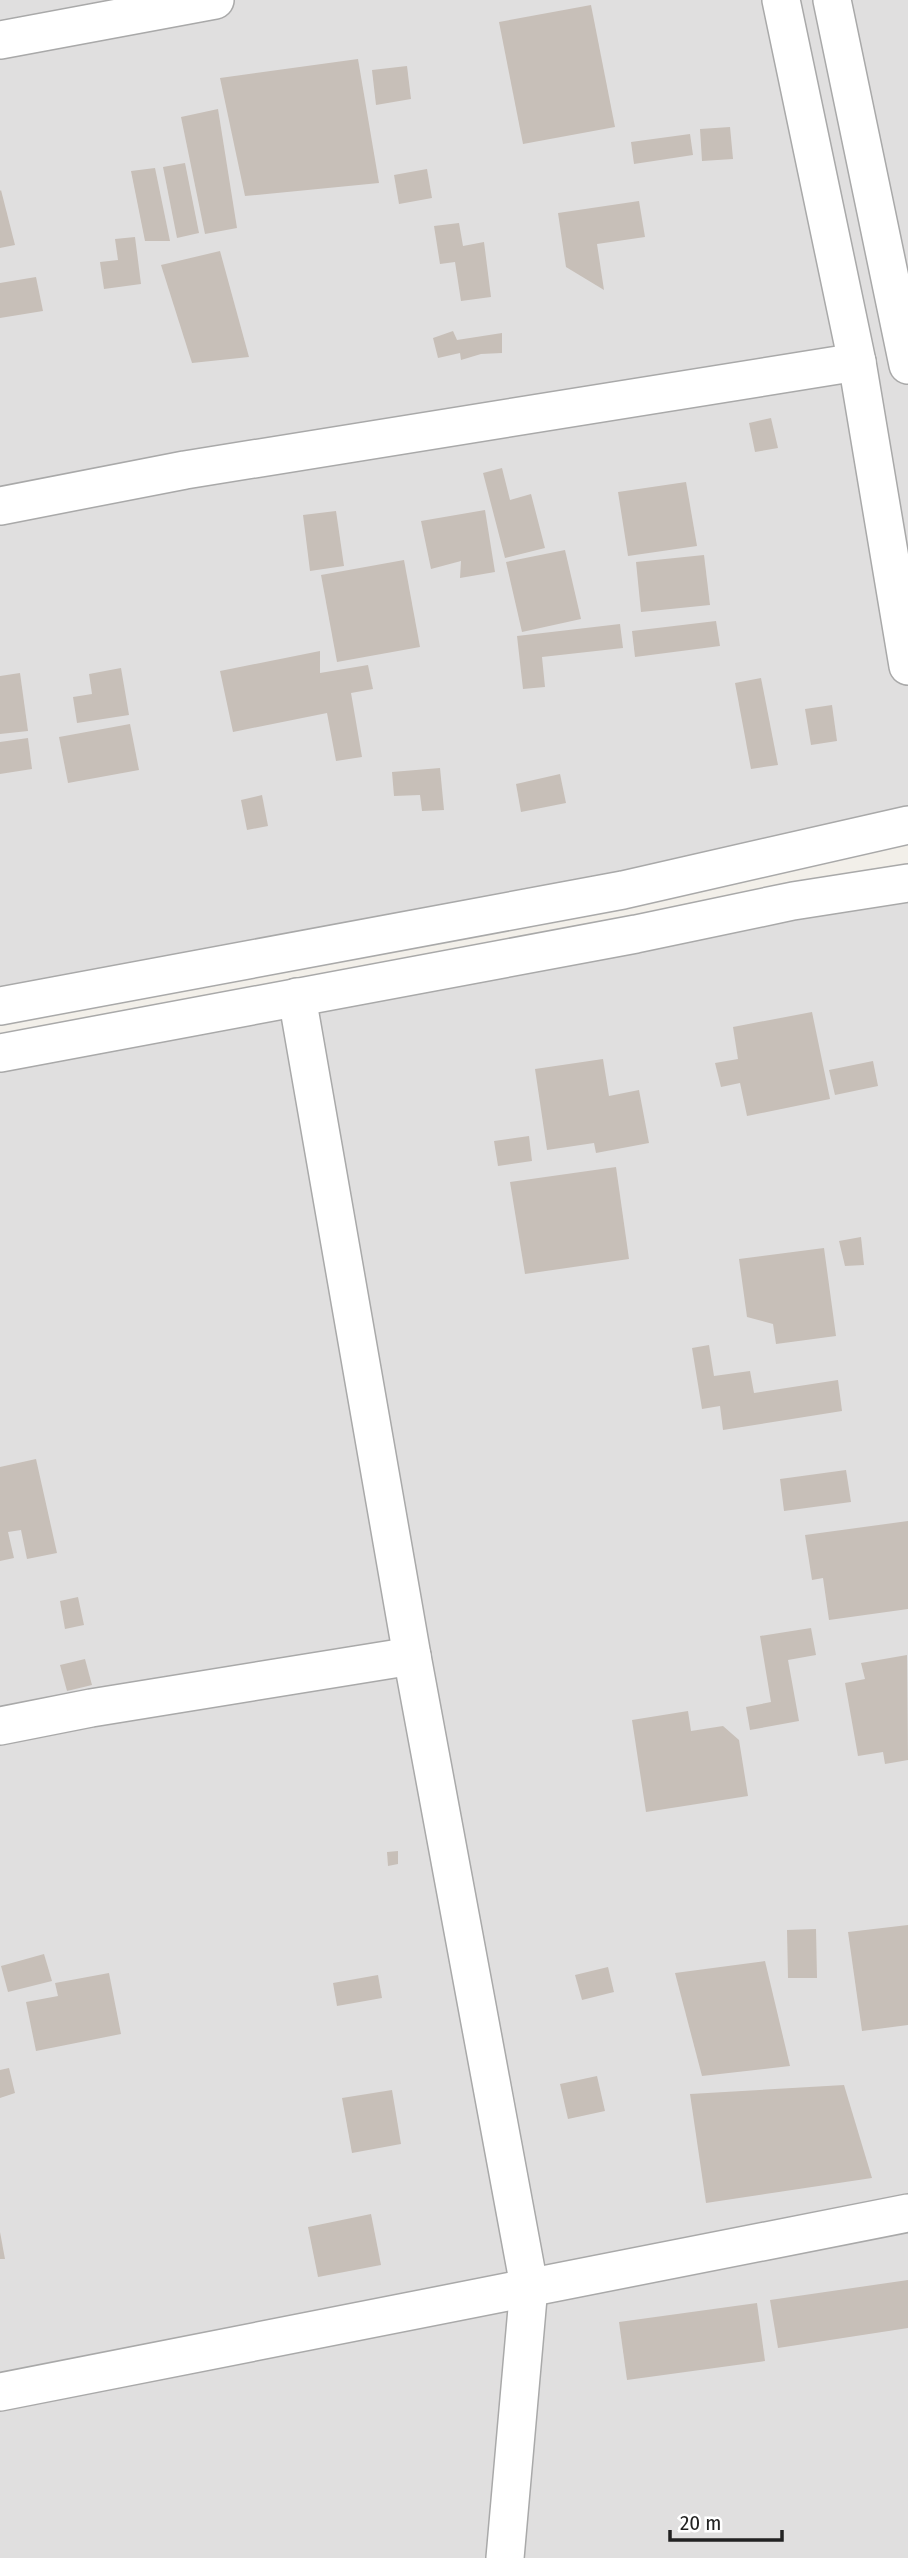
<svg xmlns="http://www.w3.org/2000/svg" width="908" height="2558" viewBox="0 0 908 2558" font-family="'Fira Sans Condensed',sans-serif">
	<rect width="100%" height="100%" fill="#f2efe9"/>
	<!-- residential -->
	<g fill="#e0dfdf">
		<path d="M0,0H908V825L0,999Z"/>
		<path d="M908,890V2558H0V1064Z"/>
	</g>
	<!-- building -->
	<g fill="#c7bfb8">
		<path d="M591,5L615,127L523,144L499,22Z"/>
		<path d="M358,59L379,183L245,196L220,78Z"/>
		<path d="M407,66L411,99L376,105L372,70Z"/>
		<path d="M218,109L237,228L205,234L181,117Z"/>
		<path d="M730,127L733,159L702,161L700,129Z"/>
		<path d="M690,134L693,155L634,164L631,142Z"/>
		<path d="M185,163L199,233L177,238L163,167Z"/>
		<path d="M155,168L170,241H145L131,171Z"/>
		<path d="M427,169L432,198L399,204L394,175Z"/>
		<path d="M1,190L15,245L0,248V191Z"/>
		<path d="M639,201L645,237L597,244L604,290L566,267L558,213Z"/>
		<path d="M459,223L463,246L484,242L491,297L461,301L455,262L440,264L434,226Z"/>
		<path d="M135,237L141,284L104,289L100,262L118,260L115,239Z"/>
		<path d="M220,251L249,357L192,363L161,265Z"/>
		<path d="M36,277L43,311L0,318V283Z"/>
		<path d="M453,331L457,340L502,333V353L481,354L461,360L460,353L438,358L433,338Z"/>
		<path d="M771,418L778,448L755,452L749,423Z"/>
		<path d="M502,468L510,500L531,494L545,548L505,558L483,473Z"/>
		<path d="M686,482L697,546L628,556L618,492Z"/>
		<path d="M485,510L495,572L460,578L461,561L431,569L421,521Z"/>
		<path d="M336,511L344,566L310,571L303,515Z"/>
		<path d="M565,550L581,619L522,632L506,562Z"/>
		<path d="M704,555L710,605L641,612L636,562Z"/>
		<path d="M404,560L420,647L337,662L321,575Z"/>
		<path d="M716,621L720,646L635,657L632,631Z"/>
		<path d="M620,624L623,648L542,657L545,687L523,689L517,636Z"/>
		<path d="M320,651V673L368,665L373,689L351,693L362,757L336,761L327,713L233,732L220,671Z"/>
		<path d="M121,668L129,715L77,723L73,697L92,694L89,674Z"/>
		<path d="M20,673L28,731L0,734V676Z"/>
		<path d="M761,678L778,765L751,769L735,683Z"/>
		<path d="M832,705L837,741L811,745L805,709Z"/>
		<path d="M130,724L139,770L68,783L59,737Z"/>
		<path d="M28,738L32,769L0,774V742Z"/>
		<path d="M440,768L444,810L422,811L420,795L394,796L392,772Z"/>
		<path d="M560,774L566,803L521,812L516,784Z"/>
		<path d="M262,795L268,826L247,830L241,800Z"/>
		<path d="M812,1012L830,1099L747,1116L740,1083L721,1087L715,1063L738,1059L733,1027Z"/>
		<path d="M603,1059L609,1096L639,1090L649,1143L596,1153L594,1143L547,1150L535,1069Z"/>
		<path d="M873,1061L878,1086L835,1095L829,1070Z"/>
		<path d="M529,1136L532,1161L498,1166L494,1141Z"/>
		<path d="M616,1167L629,1259L525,1274L510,1182Z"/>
		<path d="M861,1237L864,1265L845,1266L839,1241Z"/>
		<path d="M824,1248L836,1336L776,1344L773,1324L747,1317L739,1259Z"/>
		<path d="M709,1345L714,1376L750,1371L754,1393L838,1380L842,1411L723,1430L720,1406L702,1409L692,1348Z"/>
		<path d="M36,1459L57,1553L27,1559L21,1530L8,1532L14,1558L0,1561V1467Z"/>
		<path d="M846,1470L851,1502L784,1511L780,1479Z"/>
		<path d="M908,1521V1609L829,1620L823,1578L812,1580L805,1535Z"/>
		<path d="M78,1597L84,1625L65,1629L60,1601Z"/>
		<path d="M811,1628L816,1655L788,1660L799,1721L750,1730L746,1707L771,1702L760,1636Z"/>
		<path d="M907,1655L908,1760L885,1764L883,1752L858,1756L845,1683L865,1679L861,1663Z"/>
		<path d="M85,1659L92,1685L67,1691L60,1665Z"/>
		<path d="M688,1711L691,1731L723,1726L739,1740L748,1796L646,1812L632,1720Z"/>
		<path d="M398,1851V1864L388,1866L387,1852Z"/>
		<path d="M908,1925V2025L862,2031L848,1932Z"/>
		<path d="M816,1929L817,1978H788L787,1930Z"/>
		<path d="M44,1954L52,1981L8,1992L1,1966Z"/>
		<path d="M765,1961L790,2066L702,2076L675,1973Z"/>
		<path d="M608,1967L614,1992L582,2000L575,1975Z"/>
		<path d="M109,1973L121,2034L36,2051L26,2002L58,1996L55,1983Z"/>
		<path d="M378,1975L382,1998L337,2006L333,1983Z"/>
		<path d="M9,2068L15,2093L0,2098V2070Z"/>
		<path d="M597,2076L605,2111L568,2119L560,2084Z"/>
		<path d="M844,2085L872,2178L706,2203L690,2094Z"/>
		<path d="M392,2090L401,2144L352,2153L342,2098Z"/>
		<path d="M371,2214L381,2265L318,2277L308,2227Z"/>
		<path d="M0,2232L5,2259H0Z"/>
		<path d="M908,2280V2328L778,2348L770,2300Z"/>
		<path d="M757,2303L765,2361L627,2380L619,2322Z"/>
	</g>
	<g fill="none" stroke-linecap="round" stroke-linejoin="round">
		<defs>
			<g id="minor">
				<path d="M781,0L857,362L908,666"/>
				<path d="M832,0L908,365"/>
				<path d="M0,40L215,0"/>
				<path d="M0,506L185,470L857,362"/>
				<path d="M297,997L412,1656L529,2286L505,2558"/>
				<path d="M0,1006L623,890L908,825"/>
				<path d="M0,1053L636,934L793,901L908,883"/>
				<path d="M0,1726L91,1708L412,1656"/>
				<path d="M0,2392L908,2213"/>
			</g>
		</defs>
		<!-- minor casing -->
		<use href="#minor" stroke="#a9a9a9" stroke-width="40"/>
		<!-- minor -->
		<use href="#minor" stroke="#fff" stroke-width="37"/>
	</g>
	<!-- scale -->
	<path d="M670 2530v10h112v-10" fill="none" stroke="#222222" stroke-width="3.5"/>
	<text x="680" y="2530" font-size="21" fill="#222222" stroke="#ffffff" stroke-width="5" paint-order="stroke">20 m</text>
</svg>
